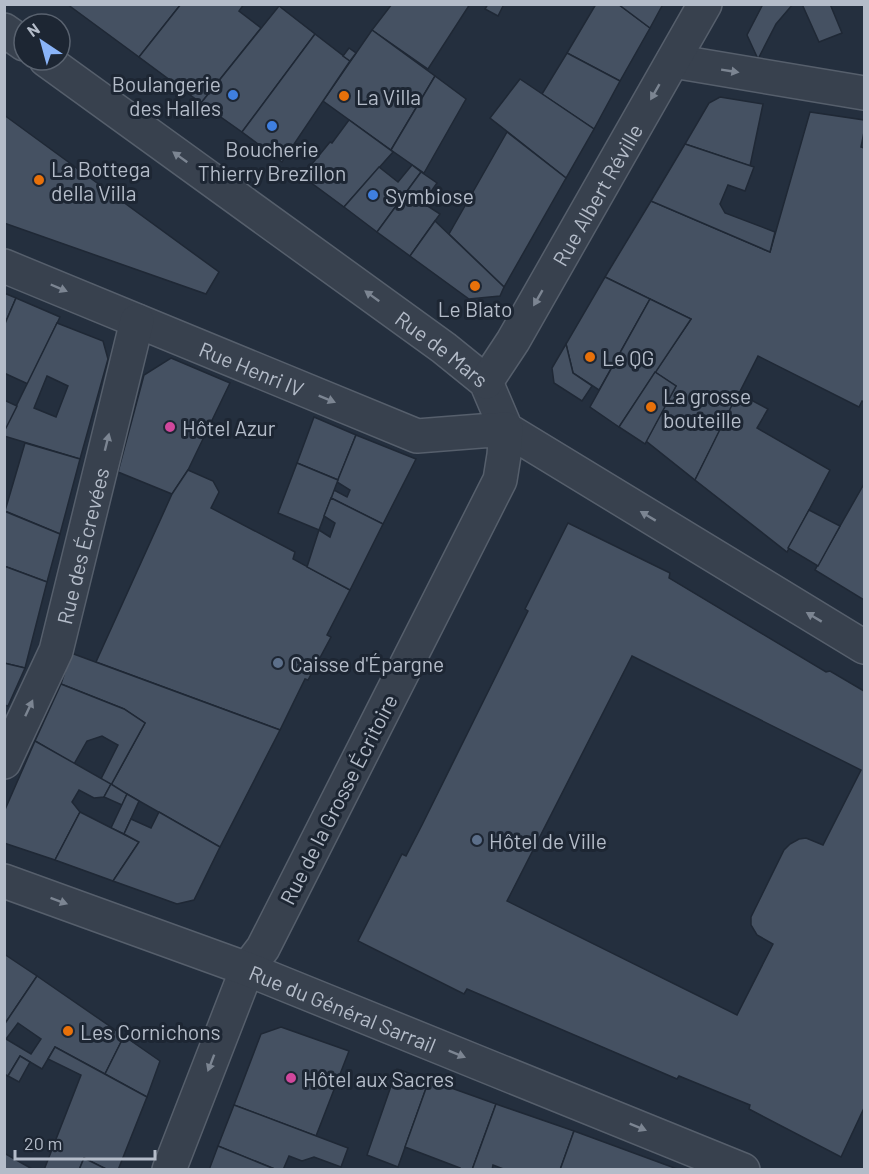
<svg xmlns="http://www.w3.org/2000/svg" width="869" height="1174" viewBox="0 0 869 1174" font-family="Barlow,sans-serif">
	<rect width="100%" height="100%" fill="#242f3e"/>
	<!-- building -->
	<g fill="#455162" stroke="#1f2835" stroke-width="1.5" fill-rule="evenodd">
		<path d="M67,4H181L139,57Z"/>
		<path d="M181,4H244L239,11L261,28L201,103L139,57Z"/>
		<path d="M392,4H470L428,69L372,30Z"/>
		<path d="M488,4H504L498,16L485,9Z"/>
		<path d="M596,4H618L650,28L620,81L567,53Z"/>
		<path d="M618,4H663L650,28Z"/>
		<path d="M763,4H793L776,24L758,59L747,35Z"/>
		<path d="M802,4H830L842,33L819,42Z"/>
		<path d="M279,6L315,34L242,132L201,103Z"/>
		<path d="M372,30L435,76L391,150L323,101Z"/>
		<path d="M315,34L350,61L282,162L242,132Z"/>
		<path d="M349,48L356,53L350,61L343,56Z"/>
		<path d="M567,53L620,81L594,129L542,94Z"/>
		<path d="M435,76L466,99L424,173L391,150Z"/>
		<path d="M520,79L594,129L566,178L490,118Z"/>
		<path d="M720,97L763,104L750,166L685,144L709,103Z"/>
		<path d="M810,112L864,120V132L861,147L864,148V402L862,401L859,407L758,356L695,480L646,441L676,386L655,372L691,319L605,277L651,201L770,252Z"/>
		<path d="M4,115L219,272L206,294L4,223Z"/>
		<path d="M349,120L393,152L344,207L302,176L330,142L332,143Z"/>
		<path d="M507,132L566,178L504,287L449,234Z"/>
		<path d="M685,144L754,167L745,191L728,185L720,204L725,213L775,232L770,252L651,201Z"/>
		<path d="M412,165L421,172L377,232L344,207L379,167L398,182Z"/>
		<path d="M421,172L437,183L423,203L440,214L410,256L377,232Z"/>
		<path d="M435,221L504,287L500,296L469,299L410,256Z"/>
		<path d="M605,277L650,299L599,390L573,373L566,344Z"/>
		<path d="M4,293L16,298L4,326Z"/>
		<path d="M16,298L60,317L28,384L4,373V326Z"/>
		<path d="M650,299L691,319L619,427L590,407Z"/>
		<path d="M57,323L103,341L108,359L80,459L4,436V431ZM47,376L68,386L56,417L34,408Z"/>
		<path d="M566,344L573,373L592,386L582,401L554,383L552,368Z"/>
		<path d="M171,358L230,383L188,470L172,494L118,472L144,375Z"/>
		<path d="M655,372L676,386L645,444L619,427Z"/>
		<path d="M738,393L768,409L757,428L830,470L787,552L695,480Z"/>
		<path d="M4,400L17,406L6,428H4Z"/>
		<path d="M314,417L356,435L338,480L297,463Z"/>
		<path d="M356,435L416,459L383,524L331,498L334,490L347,497L350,490L337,482Z"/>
		<path d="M25,443L80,459L60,534L5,511Z"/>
		<path d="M297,463L338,480L319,530L278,513Z"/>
		<path d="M188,470L213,481L219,492L211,508L295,552L293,559L350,590L327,635L331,637L308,680L305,679L280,730L96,662L172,494Z"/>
		<path d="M864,484V600L815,570Z"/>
		<path d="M331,498L383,524L350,590L307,567L319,530L330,537L335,523L324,516Z"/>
		<path d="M809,510L840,526L818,566L788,548Z"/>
		<path d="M4,511L60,534L47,582L4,566Z"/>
		<path d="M568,523L670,573L669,578L826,672L830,671L864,691V1108L841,1157L749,1109L750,1105L679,1076L677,1079L467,989L464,994L358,941L402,854L406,856L422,825L528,611L525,609ZM632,656L861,770L823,845L806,838L799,839L790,844L784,850L751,917V925L757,935L773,944L737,1015L507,901Z"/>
		<path d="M4,566L47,582L25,668L4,663Z"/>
		<path d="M71,653L280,730L220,847L111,785L145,723L124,709L61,684Z"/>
		<path d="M4,663L25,668L8,706L4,705Z"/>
		<path d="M61,684L124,709L145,723L111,785L101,779L118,745L102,736L87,741L74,764L35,741Z"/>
		<path d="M35,741L111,784L104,797L94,798L79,790L72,802L80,812L55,860L4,843V812Z"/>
		<path d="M111,784L127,794L122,805L104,797Z"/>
		<path d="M127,794L139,801L124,834L111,828Z"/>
		<path d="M80,812L139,842L113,881L55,860Z"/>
		<path d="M159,812L220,847L194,900L177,904L113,881L139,842L124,834L131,819L151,828Z"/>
		<path d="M4,954L37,976L4,1025Z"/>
		<path d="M37,976L124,1036L105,1074L55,1047L42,1069L20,1056L8,1076L4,1074V1025ZM18,1023L41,1039L31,1054L6,1039Z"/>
		<path d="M281,1027L349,1051L316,1136L234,1105L261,1034Z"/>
		<path d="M124,1036L160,1061L147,1097L105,1074Z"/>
		<path d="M55,1047L147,1097L118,1170H108L84,1158L79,1170H44L81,1075L48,1059Z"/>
		<path d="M20,1056L30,1062L19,1082L8,1076Z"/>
		<path d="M397,1069L429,1080L398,1167L367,1155Z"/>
		<path d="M429,1080L496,1104L472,1170H459L460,1168L405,1147Z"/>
		<path d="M496,1104L574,1131L560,1170H506L493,1165L492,1170H472Z"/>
		<path d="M234,1105L348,1148L341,1167L314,1157L302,1161L289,1156L283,1170H277L218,1146Z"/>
		<path d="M574,1131L680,1170H560Z"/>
		<path d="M218,1146L277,1170H209Z"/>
		<path d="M4,1153L34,1170H4Z"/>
		<path d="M84,1158L108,1170H79Z"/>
	</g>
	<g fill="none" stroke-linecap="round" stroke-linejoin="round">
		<defs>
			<g id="minor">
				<path d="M4,30L24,44"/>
				<path id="s1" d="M46,60L444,348L486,382L506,429L864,647"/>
				<path d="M673,61L864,93"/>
				<path id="s2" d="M4,266L417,436L506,429L504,455L500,480L263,948L247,969L169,1170"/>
				<path id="s3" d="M486,382L513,341L705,4"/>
				<path id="s4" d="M4,762L56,651L137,321"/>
				<path id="s5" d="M4,881L247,969L743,1170"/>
			</g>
		</defs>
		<!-- minor casing -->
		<use href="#minor" stroke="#565f6c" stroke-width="36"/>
		<!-- minor -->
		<use href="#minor" stroke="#38414e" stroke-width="33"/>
	</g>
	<!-- one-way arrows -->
	<defs><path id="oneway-solid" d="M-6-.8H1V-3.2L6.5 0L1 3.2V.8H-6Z" transform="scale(1.5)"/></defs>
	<g fill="#7c8592">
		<use href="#oneway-solid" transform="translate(730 71) rotate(9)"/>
		<use href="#oneway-solid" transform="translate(655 92) rotate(120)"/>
		<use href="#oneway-solid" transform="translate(180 157) rotate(-144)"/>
		<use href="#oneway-solid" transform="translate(59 288) rotate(23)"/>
		<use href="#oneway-solid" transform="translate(372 296) rotate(-144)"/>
		<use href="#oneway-solid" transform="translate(538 298) rotate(120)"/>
		<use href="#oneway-solid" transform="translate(327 399) rotate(22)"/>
		<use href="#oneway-solid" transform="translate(107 442) rotate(-76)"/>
		<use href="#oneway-solid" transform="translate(648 516) rotate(-149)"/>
		<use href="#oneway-solid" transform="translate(814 617) rotate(-149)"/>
		<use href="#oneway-solid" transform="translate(29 708) rotate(-65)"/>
		<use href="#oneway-solid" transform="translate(59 901) rotate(20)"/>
		<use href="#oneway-solid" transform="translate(457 1054) rotate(22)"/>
		<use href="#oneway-solid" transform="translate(211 1063) rotate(111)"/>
		<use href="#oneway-solid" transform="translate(638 1127) rotate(22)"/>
	</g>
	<!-- markers -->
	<g fill="#3f7fe0" stroke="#1d2633" stroke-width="2">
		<circle cx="233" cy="95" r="6"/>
		<circle cx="272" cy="126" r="6"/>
		<circle cx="373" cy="195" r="6"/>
	</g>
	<g fill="#e8710a" stroke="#1d2633" stroke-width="2">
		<circle cx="344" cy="96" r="6"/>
		<circle cx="39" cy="180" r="6"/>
		<circle cx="475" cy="286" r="6"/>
		<circle cx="590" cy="357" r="6"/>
		<circle cx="651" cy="407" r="6"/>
		<circle cx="68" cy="1031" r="6"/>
	</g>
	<g fill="#d1479c" stroke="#1d2633" stroke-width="2">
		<circle cx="170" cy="427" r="6"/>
		<circle cx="291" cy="1078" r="6"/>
	</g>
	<g fill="#5c6f8a" stroke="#1d2633" stroke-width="2">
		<circle cx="278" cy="663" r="6"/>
		<circle cx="477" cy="840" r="6"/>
	</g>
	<g text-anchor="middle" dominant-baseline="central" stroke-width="6" stroke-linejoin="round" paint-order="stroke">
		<!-- poi labels -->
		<g font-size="21" fill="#b4bcc9" stroke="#1d2633" text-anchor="start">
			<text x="221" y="83" text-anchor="end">Boulangerie<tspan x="221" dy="24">des Halles</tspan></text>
			<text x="356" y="96">La Villa</text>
			<text x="272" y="148" text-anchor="middle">Boucherie<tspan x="272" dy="24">Thierry Brezillon</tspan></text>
			<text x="51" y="168">La Bottega<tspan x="51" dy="24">della Villa</tspan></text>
			<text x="385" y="195">Symbiose</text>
			<text x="475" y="308" text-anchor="middle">Le Blato</text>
			<text x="602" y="357">Le QG</text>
			<text x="663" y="395">La grosse<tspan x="663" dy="24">bouteille</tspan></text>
			<text x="182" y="427">Hôtel Azur</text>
			<text x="290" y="663">Caisse d'Épargne</text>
			<text x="489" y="840">Hôtel de Ville</text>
			<text x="80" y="1031">Les Cornichons</text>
			<text x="303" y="1078">Hôtel aux Sacres</text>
		</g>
		<!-- street labels -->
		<g font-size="21" fill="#b4bcc9" stroke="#1d2633">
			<text stroke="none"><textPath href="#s3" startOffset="218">Rue Albert Réville</textPath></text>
			<text stroke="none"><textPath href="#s1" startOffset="490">Rue de Mars</textPath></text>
			<text stroke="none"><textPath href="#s2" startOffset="268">Rue Henri IV</textPath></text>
			<text stroke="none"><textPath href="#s4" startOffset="231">Rue des Écrevées</textPath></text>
			<text transform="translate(338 799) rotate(-63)">Rue de la Grosse Écritoire</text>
			<text stroke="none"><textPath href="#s5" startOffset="362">Rue du Général Sarrail</textPath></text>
		</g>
	</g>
	<!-- border -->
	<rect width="869" height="1174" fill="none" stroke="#b4bcc9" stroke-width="12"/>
	<!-- north arrow -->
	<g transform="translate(42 42) rotate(324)"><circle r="28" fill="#1d2633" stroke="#59626f" stroke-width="1.5"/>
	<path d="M0-4.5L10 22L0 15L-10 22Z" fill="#8ab4f8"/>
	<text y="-9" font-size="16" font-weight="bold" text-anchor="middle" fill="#b4bcc9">N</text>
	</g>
	<!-- scale -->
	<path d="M15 1150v9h140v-9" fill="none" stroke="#b4bcc9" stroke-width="3"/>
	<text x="24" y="1150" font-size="18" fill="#b4bcc9" stroke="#1d2633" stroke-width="4.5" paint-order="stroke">20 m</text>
</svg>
